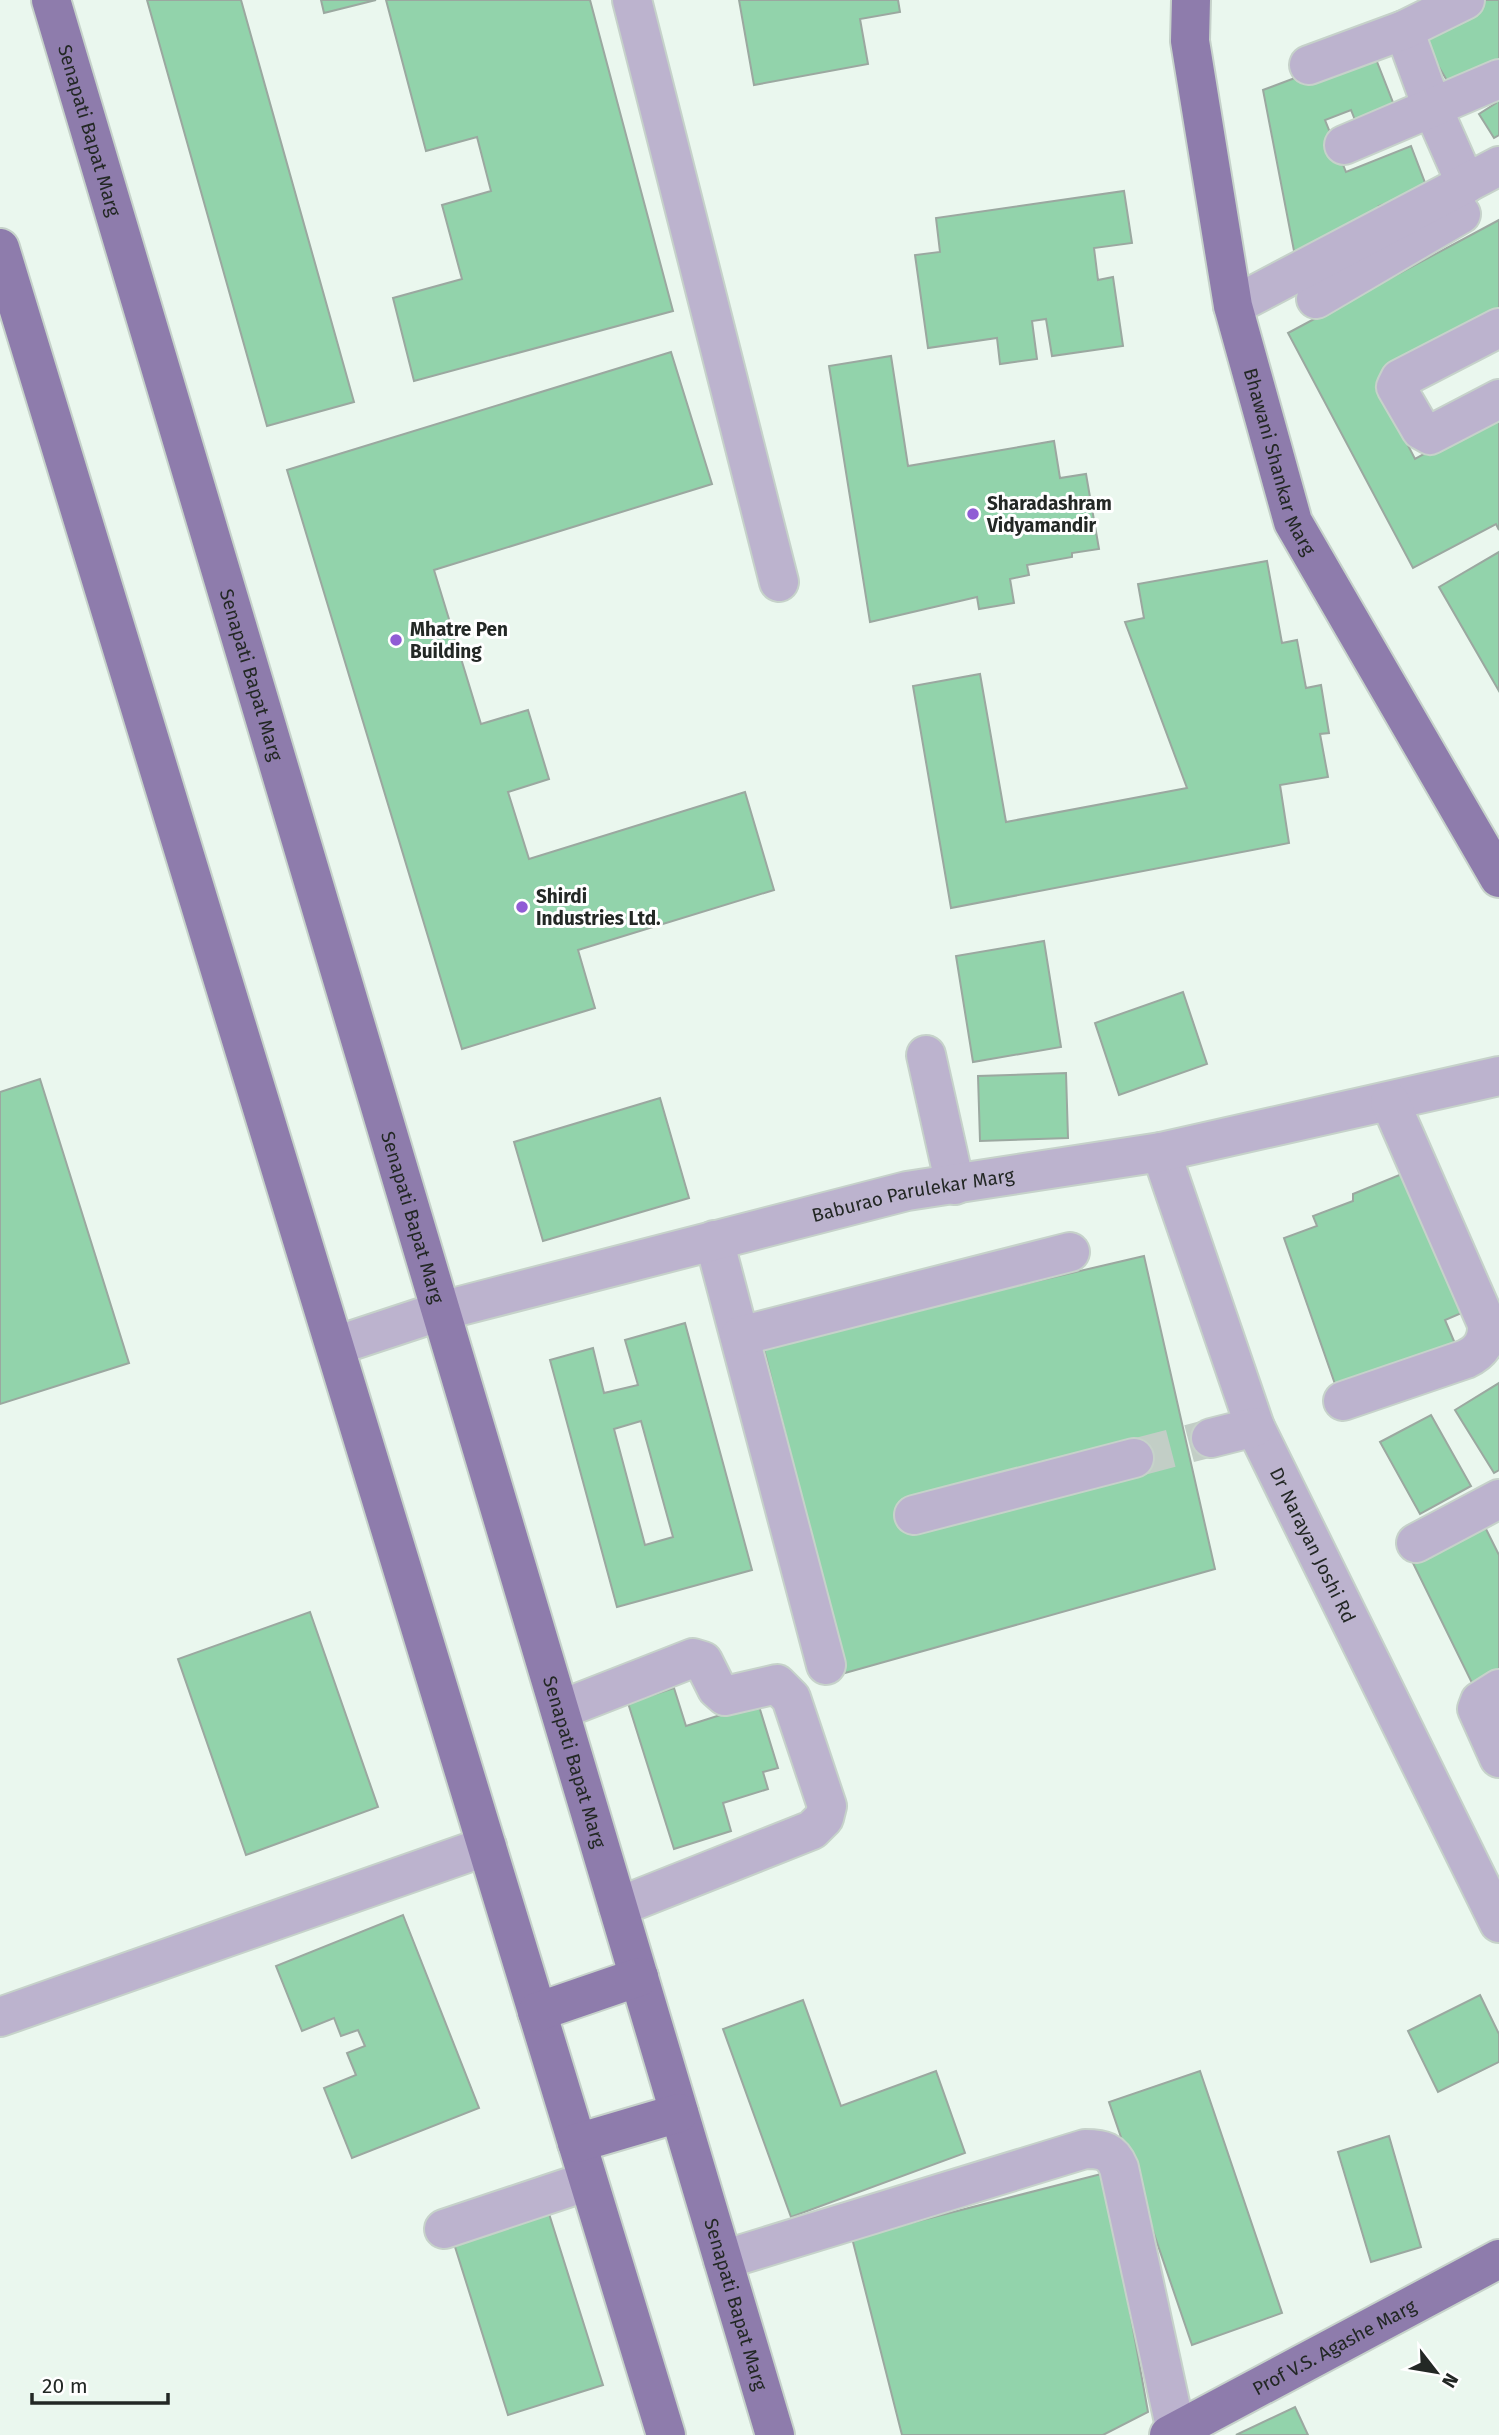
<svg xmlns="http://www.w3.org/2000/svg" width="1499" height="2435" viewBox="0 0 1499 2435" font-family="'Fira Sans',sans-serif">
	<rect width="100%" height="100%" fill="#eaf7ee"/>
	<!-- building -->
	<g fill="#92d3ab" stroke="#9ba8a0" stroke-width="2" fill-rule="evenodd">
		<path d="M147,0H241L354,402L267,426Z"/>
		<path d="M321,0H376L324,13Z"/>
		<path d="M386,0H590L673,311L414,381L393,298L462,279L442,205L491,191L477,137L426,151Z"/>
		<path d="M739,0H898L900,12L860,19L868,64L754,85Z"/>
		<path d="M1485,0H1499V64L1454,92L1422,39Z"/>
		<path d="M1372,49L1394,105L1355,120L1351,110L1325,120L1346,172L1411,146L1427,188L1379,206L1382,210L1295,256L1263,90Z"/>
		<path d="M1499,95V135L1494,138L1479,114L1496,103L1494,98Z"/>
		<path d="M1124,191L1132,243L1094,248L1098,280L1113,277L1123,346L1052,356L1046,319L1032,321L1037,359L1000,364L997,338L928,348L915,255L940,252L936,218Z"/>
		<path d="M1499,220V324L1379,389L1415,459L1499,413V530L1496,524L1413,568L1288,333Z"/>
		<path d="M671,352L712,484L434,570L481,724L528,710L549,779L508,792L529,859L745,792L774,890L578,950L595,1008L462,1049L287,470Z"/>
		<path d="M891,356L908,466L1054,441L1060,478L1086,474L1099,549L1072,553V557L1027,565L1029,575L1010,579L1014,603L979,609L977,597L870,622L829,366Z"/>
		<path d="M1499,552V691L1439,587Z"/>
		<path d="M1267,561L1282,643L1297,640L1306,688L1321,685L1329,733L1320,734L1328,777L1280,785L1289,843L951,908L913,686L980,674L1006,822L1187,788L1125,622L1144,618L1138,584Z"/>
		<path d="M1044,941L1061,1047L973,1062L956,956Z"/>
		<path d="M1183,992L1207,1064L1119,1095L1095,1023Z"/>
		<path d="M1066,1073L1068,1138L980,1141L978,1076Z"/>
		<path d="M40,1079L129,1363L0,1404V1092Z"/>
		<path d="M660,1098L689,1198L543,1241L514,1142Z"/>
		<path d="M1414,1169L1471,1309L1445,1320L1456,1346L1335,1384L1284,1238L1317,1226L1313,1216L1353,1201V1194Z"/>
		<path d="M1144,1256L1215,1569L845,1673L763,1345Z"/>
		<path d="M685,1323L752,1570L617,1607L550,1360L593,1348L604,1393L638,1385L625,1340ZM641,1421L673,1537L645,1545L614,1429Z"/>
		<path d="M1499,1383V1470L1494,1473L1455,1410Z"/>
		<path d="M1431,1415L1471,1486L1420,1514L1380,1442Z"/>
		<path d="M1483,1523L1499,1555V1669L1472,1683L1411,1559Z"/>
		<path d="M310,1612L378,1807L246,1855L178,1659Z"/>
		<path d="M674,1688L686,1726L758,1703L778,1768L763,1772L768,1789L723,1803L731,1831L674,1849L628,1703Z"/>
		<path d="M403,1915L479,2108L352,2158L324,2088L356,2075L347,2053L365,2046L358,2030L341,2036L334,2018L302,2031L276,1966Z"/>
		<path d="M1480,1995L1499,2034V2062L1438,2092L1408,2031Z"/>
		<path d="M803,2000L841,2106L936,2071L965,2153L791,2217L723,2029Z"/>
		<path d="M1200,2071L1282,2313L1192,2345L1109,2102Z"/>
		<path d="M1389,2136L1421,2247L1371,2262L1338,2152Z"/>
		<path d="M1105,2173L1148,2412L1103,2435H902L852,2238Z"/>
		<path d="M545,2201L603,2385L508,2415L450,2231Z"/>
		<path d="M1295,2407L1308,2435H1236Z"/>
	</g>
	<g fill="none" stroke-linecap="round" stroke-linejoin="round">
		<!-- minor-tunnel -->
		<path stroke="#c2cec6" stroke-width="38" stroke-dasharray="38 19" stroke-linecap="butt" d="M1134,1458L1211,1438"/>
		<defs>
			<g id="minor">
				<path d="M632,0L779,582"/>
				<path d="M1404,30L1432,107L1466,184"/>
				<path d="M1309,65L1404,30L1465,0"/>
				<path d="M1344,145L1499,79"/>
				<path d="M1316,299L1461,214"/>
				<path d="M1233,306L1499,166"/>
				<path d="M1499,328L1400,379L1396,387L1421,430L1430,435L1499,399"/>
				<path d="M926,1055L955,1185"/>
				<path id="s1" d="M1161,1152L1255,1427L1499,1923"/>
				<path d="M714,1240L826,1665"/>
				<path d="M740,1336L1070,1252"/>
				<path id="s2" d="M335,1346L441,1311L907,1191L1161,1152L1499,1076"/>
				<path d="M1343,1401L1466,1359C1481,1352 1488,1341 1487,1324L1390,1102"/>
				<path d="M1211,1438L1255,1427"/>
				<path d="M914,1515L1134,1458"/>
				<path d="M1416,1543L1499,1499"/>
				<path d="M1499,1689L1480,1701L1477,1709L1499,1758"/>
				<path d="M560,1710L693,1658L703,1661L717,1689L725,1696L777,1684L791,1698L827,1806L824,1818L812,1830L618,1907"/>
				<path d="M0,2017L487,1846"/>
				<path d="M444,2229L588,2181"/>
				<path d="M723,2260L1085,2149C1103,2149 1112,2151 1119,2168L1176,2431"/>
			</g>
			<g id="major">
				<path id="s3" d="M51,0L775,2435"/>
				<path id="s4" d="M1191,0L1190,41L1233,306L1293,522L1499,878"/>
				<path d="M0,248L666,2435"/>
				<path d="M537,2012L639,1977"/>
				<path d="M577,2143L679,2113"/>
				<path id="s5" d="M1169,2435L1499,2259"/>
			</g>
		</defs>
		<!-- minor casing -->
		<use href="#minor" stroke="#c6d2ca" stroke-width="42"/>
		<!-- major casing -->
		<use href="#major" stroke="#c6d2ca" stroke-width="42"/>
		<!-- minor -->
		<use href="#minor" stroke="#bcb3ce" stroke-width="38"/>
		<!-- major -->
		<use href="#major" stroke="#8e7cac" stroke-width="38"/>
	</g>
	<!-- markers -->
	<g fill="#905cd5" stroke="#fff" stroke-width="2.5">
		<circle cx="973" cy="514" r="7"/>
		<circle cx="396" cy="640" r="7"/>
		<circle cx="522" cy="907" r="7"/>
	</g>
	<g text-anchor="middle" dominant-baseline="central" stroke-width="6" stroke-linejoin="round" paint-order="stroke">
		<!-- street labels -->
		<g font-size="19" fill="#232825" stroke="#fff">
			<text stroke="none"><textPath href="#s3" startOffset="136">Senapati Bapat Marg</textPath></text>
			<text stroke="none"><textPath href="#s4" startOffset="472">Bhawani Shankar Marg</textPath></text>
			<text stroke="none"><textPath href="#s3" startOffset="704">Senapati Bapat Marg</textPath></text>
			<text stroke="none"><textPath href="#s2" startOffset="598">Baburao Parulekar Marg</textPath></text>
			<text stroke="none"><textPath href="#s3" startOffset="1270">Senapati Bapat Marg</textPath></text>
			<text stroke="none"><textPath href="#s1" startOffset="422">Dr Narayan Joshi Rd</textPath></text>
			<text stroke="none"><textPath href="#s3" startOffset="1838">Senapati Bapat Marg</textPath></text>
			<text stroke="none"><textPath href="#s3" startOffset="2404">Senapati Bapat Marg</textPath></text>
			<text stroke="none"><textPath href="#s5" startOffset="187">Prof V.S. Agashe Marg</textPath></text>
		</g>
		<!-- poi labels -->
		<g font-size="19" font-weight="bold" fill="#232825" stroke="#fff" text-anchor="start">
			<text x="987" y="503">Sharadashram<tspan x="987" dy="22">Vidyamandir</tspan></text>
			<text x="410" y="629">Mhatre Pen<tspan x="410" dy="22">Building</tspan></text>
			<text x="536" y="896">Shirdi<tspan x="536" dy="22">Industries Ltd.</tspan></text>
		</g>
	</g>
	<!-- north arrow -->
	<g transform="translate(1436 2372) rotate(121)" stroke="#ffffff" stroke-width="5" paint-order="stroke">
	<path d="M0-5L12 26L0 18L-12 26Z" fill="#232825"/>
	<text y="-10" font-size="19" font-weight="bold" text-anchor="middle" fill="#232825">N</text>
	</g>
	<!-- scale -->
	<path d="M32 2393v10h136v-10" fill="none" stroke="#232825" stroke-width="3.5"/>
	<text x="42" y="2393" font-size="21" fill="#232825" stroke="#ffffff" stroke-width="5" paint-order="stroke">20 m</text>
</svg>
